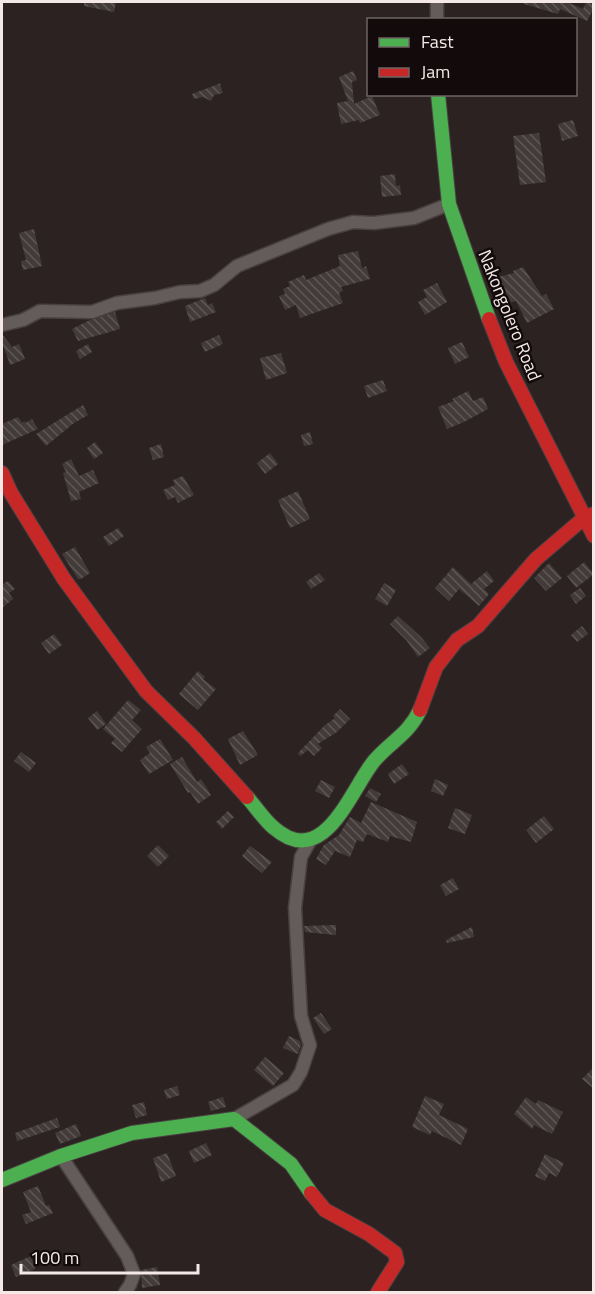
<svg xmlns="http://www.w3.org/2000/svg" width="595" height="1294" viewBox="0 0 595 1294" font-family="'Titillium Web',sans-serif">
	<defs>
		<pattern id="building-back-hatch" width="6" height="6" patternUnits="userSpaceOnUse" patternTransform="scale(1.5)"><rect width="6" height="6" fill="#433b3a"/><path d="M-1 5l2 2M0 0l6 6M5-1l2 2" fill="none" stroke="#5f5756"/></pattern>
	</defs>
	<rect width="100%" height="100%" fill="#2c2222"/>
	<!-- building -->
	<g fill="url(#building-back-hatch)">
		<path d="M84,2H116L114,12L84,6Z"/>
		<path d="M524,2H567L583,9L586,2H594V8L587,21L560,9L558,14L524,4Z"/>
		<path d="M353,71L357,80L352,82L354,104L372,96L380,115L360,123L359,120L341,124L337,103L348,101L339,77Z"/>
		<path d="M221,83L220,85L223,93L214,95L211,101L203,97L194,99L192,94Z"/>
		<path d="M573,120L578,136L562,141L558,124Z"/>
		<path d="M539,133L546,182L520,185L513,136Z"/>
		<path d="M395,174L396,186L400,185L401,195L382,197L380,176Z"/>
		<path d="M34,229L42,266L23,270L21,261L26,260L19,233Z"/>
		<path d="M358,251L362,268L366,266L370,279L341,287L343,291L339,293L343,303L300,318L296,305L285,310L279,296L285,294L283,289L290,286L288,282L304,275L306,280L340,266L338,255Z"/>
		<path d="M523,267L542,296L546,294L554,309L527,323L516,301L505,304L498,277L514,273L513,271Z"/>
		<path d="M437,283L447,302L425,315L418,302L427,297L423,290Z"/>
		<path d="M205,298L208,305L212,303L216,312L190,322L185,306Z"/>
		<path d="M115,312L120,329L78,341L72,329L90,320Z"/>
		<path d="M2,334L12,347L19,344L25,359L10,365L2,342Z"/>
		<path d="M219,335L223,344L205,352L201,343Z"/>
		<path d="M462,342L469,357L455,364L448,348Z"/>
		<path d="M88,344L92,352L80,359L76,351Z"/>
		<path d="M281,353L287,373L266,380L260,358Z"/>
		<path d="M383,380L387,391L368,398L364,386Z"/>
		<path d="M468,391L473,401L483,397L488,409L464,422L447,429L438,407L454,401L452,399Z"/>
		<path d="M83,405L88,415L74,423L46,446L36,434Z"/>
		<path d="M18,417L22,423L24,421L25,423L32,419L38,429L2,445V424Z"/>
		<path d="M310,432L313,444L304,446L301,435Z"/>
		<path d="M95,442L103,453L94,459L87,448Z"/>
		<path d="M161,444L164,457L153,460L149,448Z"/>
		<path d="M270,453L278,464L265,474L257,463Z"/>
		<path d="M71,459L79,476L93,470L99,483L79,492L81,499L71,501L63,473L66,472L62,464Z"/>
		<path d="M183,476L194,495L178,503L175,497L168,500L163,490L175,485L173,480Z"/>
		<path d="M298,491L310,519L290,528L278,500Z"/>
		<path d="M118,528L124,536L109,546L103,537Z"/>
		<path d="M75,547L90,573L81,579H78L62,554Z"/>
		<path d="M584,562L594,574L576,588L567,576Z"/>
		<path d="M549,563L562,578L546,591L534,578Z"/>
		<path d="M453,567L471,584L487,571L494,581L484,589L489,594L479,606L459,589L449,601L435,588Z"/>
		<path d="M319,573L325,580L311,589L306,582Z"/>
		<path d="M8,581L15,589L9,593L13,599L2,608V583L3,584Z"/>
		<path d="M384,583L396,590L387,606L375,599Z"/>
		<path d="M580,588L586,596L576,604L570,595Z"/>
		<path d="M398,616L421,637L430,648L418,657L407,641L390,624Z"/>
		<path d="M582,626L588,634L577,642L571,635Z"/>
		<path d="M54,634L62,645L49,654L41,643Z"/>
		<path d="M198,671L205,677L203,679L216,689L198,710L179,694Z"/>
		<path d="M128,700L141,710L132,720L142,729L122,752L111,743L115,739L103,729Z"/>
		<path d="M340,709L350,719L337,732L318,744L322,748L314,756L308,750L300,756L298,753L324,726L335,718L333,716Z"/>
		<path d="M97,711L106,724L97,730L88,718Z"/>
		<path d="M243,731L258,755L240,765L228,739Z"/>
		<path d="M160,739L173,760L149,774L140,760L150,753L146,747Z"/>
		<path d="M21,752L36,763L29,772L14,761Z"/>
		<path d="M182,757L197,782L201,779L211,795L198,804L190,792L188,793L170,764Z"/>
		<path d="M402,764L409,774L394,784L388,774Z"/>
		<path d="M435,779L448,785L443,796L431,791Z"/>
		<path d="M321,780L335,787L329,798L315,791Z"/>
		<path d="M370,788L381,794L376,802L365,796Z"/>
		<path d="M371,802L417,822L411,842L390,836L388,842L367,834L363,842L357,840L350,857L335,851L326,865L316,859L324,845L339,835L350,817L361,823Z"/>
		<path d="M455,808L472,815L465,834L448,828Z"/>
		<path d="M228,811L234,817L222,829L216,822Z"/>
		<path d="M544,816L554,829L536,843L526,830Z"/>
		<path d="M158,845L169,856L158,867L147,856Z"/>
		<path d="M250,846L272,862L262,873L242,856Z"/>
		<path d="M453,878L459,889L446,896L440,885Z"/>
		<path d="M336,925V935L305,932L304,926Z"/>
		<path d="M472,927L474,937L447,943L446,940Z"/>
		<path d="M321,1013L332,1029L324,1034L313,1018Z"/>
		<path d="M289,1036L300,1041L301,1045L298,1054L283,1048Z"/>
		<path d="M265,1057L284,1073L273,1086L254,1070Z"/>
		<path d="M594,1067V1089L582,1079Z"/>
		<path d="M177,1086L180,1095L167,1099L164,1090Z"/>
		<path d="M425,1096L444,1104L439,1115L468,1129L461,1145L432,1131L430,1135L412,1127Z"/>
		<path d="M223,1097L226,1107L211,1111L208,1102Z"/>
		<path d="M526,1097L536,1104L538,1100L563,1112L552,1134L534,1125L532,1129L514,1114Z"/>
		<path d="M144,1102L147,1115L136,1118L132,1105Z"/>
		<path d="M57,1118L60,1127L17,1141L15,1133Z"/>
		<path d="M76,1124L81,1136L60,1144L55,1133Z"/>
		<path d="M206,1143L212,1155L194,1163L189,1151Z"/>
		<path d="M167,1153L176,1176L161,1182L153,1158Z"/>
		<path d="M545,1154L564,1163L557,1177L549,1173L545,1181L535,1176Z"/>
		<path d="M38,1186L46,1206L49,1205L53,1213L26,1224L22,1215L31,1212L23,1192Z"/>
		<path d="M31,1256L35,1269L16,1277L11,1265Z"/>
		<path d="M157,1267L160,1285L142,1288L141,1270Z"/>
	</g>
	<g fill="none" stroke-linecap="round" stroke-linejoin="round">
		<defs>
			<g id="street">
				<path d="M437,20V2"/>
				<path d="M2,325L23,320L40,311L92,312L117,303L155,298L180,292L200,291L214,285L237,266L328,229L353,222L374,223L414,218L449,204"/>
				<path d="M234,1119L293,1085L301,1072L310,1045L301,1016L295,908L301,857L310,841"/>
				<path d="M61,1156L127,1256L134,1274L130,1285L125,1292"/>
			</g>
			<g id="fast">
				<path d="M438,94L449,204L489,319"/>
				<path d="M247,797C256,807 264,820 274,828C324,871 350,791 374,761C391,741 408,735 420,710"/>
				<path d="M2,1180L61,1156L132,1133L234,1119L291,1164L311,1193"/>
			</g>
			<g id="jam">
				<path d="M489,319L506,362L594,536"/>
				<path d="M2,473L11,493L64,579L146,691L194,738L247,797"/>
				<path d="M420,710L436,667L457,640L478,626L536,559L584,518L594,514"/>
				<path d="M311,1193L325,1210L369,1234L395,1253L397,1262L378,1292"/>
			</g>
		</defs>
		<!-- street casing -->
		<use href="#street" stroke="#494040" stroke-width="15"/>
		<!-- fast casing -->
		<use href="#fast" stroke="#494040" stroke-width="16"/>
		<!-- jam casing -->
		<use href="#jam" stroke="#494040" stroke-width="16"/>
		<!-- street -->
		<use href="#street" stroke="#635c5b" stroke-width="12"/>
		<!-- fast -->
		<use href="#fast" stroke="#4caf50" stroke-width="14"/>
		<!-- jam -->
		<use href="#jam" stroke="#c62828" stroke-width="14"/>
	</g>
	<g text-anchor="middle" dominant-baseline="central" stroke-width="5" stroke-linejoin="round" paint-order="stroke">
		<!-- street labels -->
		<g font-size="18" fill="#f5e9e8" stroke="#130b0b">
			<text transform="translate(510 315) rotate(68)">Nakongolero Road</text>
		</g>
	</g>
	<!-- border -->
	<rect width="595" height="1294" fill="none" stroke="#f5e9e8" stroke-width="6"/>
	<!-- legend -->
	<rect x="367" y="18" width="210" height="78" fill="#130b0b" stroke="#6d6463" stroke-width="1.5"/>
	<rect x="379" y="38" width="30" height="9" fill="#4caf50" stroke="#6d6463" stroke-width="1.5"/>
	<text x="421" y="48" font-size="18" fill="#f5e9e8">Fast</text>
	<rect x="379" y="68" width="30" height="9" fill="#c62828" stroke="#6d6463" stroke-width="1.5"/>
	<text x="421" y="78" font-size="18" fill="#f5e9e8">Jam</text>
	<!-- scale -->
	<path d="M21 1264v9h177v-9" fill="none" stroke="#f5e9e8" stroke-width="3"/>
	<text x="30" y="1264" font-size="18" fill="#f5e9e8" stroke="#130b0b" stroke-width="4.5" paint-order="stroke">100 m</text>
</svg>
